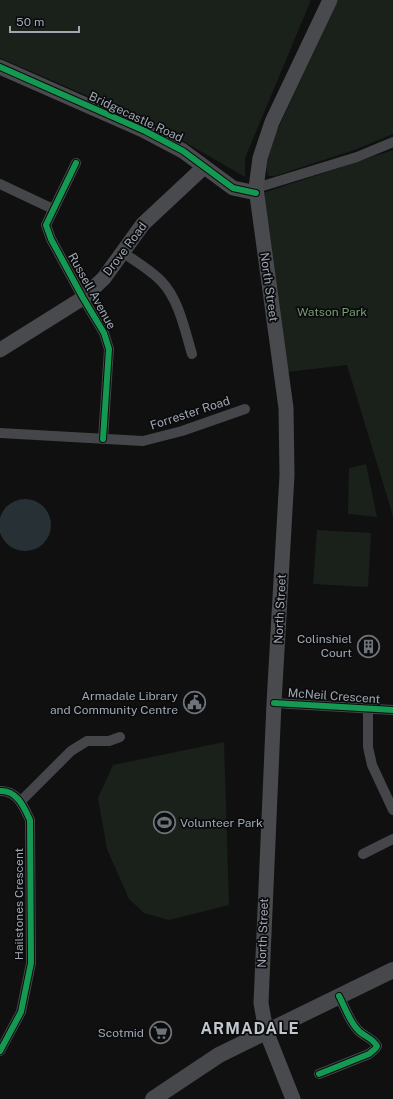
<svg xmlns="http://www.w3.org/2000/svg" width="393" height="1099" viewBox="0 0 393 1099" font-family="'Public Sans',sans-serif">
	<rect width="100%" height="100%" fill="#101010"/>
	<!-- green -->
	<g fill="#1a201a">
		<path d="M0,0H311L245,158V177L157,126L0,58Z"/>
		<path d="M338,0H393V134L357,149L275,176H268L266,166L268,150Z"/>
		<path d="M393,150V516L347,365L286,372L263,193Z"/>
		<path d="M366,464L377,517L348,514L349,468Z"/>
		<path d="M317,530L371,533L368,587L313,584Z"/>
		<path d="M224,742L229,905L169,920L144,913L129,899L107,849L98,798L113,765Z"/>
	</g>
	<!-- water -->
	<circle fill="#273035" cx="25" cy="525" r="26"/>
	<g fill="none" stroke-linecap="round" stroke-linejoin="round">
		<!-- street -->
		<g stroke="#444649" stroke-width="10">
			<path d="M76,163L46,225L51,239L83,298L104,333L109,349L103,439"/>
			<path d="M0,184L53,209"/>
			<path d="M256,188L357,157L393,142"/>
			<path d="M122,252C135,261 151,270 162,282C179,300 185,331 192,354"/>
			<path d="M0,433L143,441L182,431L245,409"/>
			<path d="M274,703L393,710"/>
			<path d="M368,708V747L372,765L393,810"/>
			<path d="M0,791C17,790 24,807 30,820L31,963L21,1012L0,1051"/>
			<path d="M21,801L71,751L87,741H109L120,737"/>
			<path d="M363,854L393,839"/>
			<path d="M319,1074L369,1054L375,1049L377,1046C373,1038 363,1036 358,1030C349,1021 345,1007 339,996"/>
		</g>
		<!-- secondary -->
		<g stroke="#484a4d" stroke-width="15">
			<path d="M0,67L145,131L183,151L233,188L256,193"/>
			<path d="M0,350L83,298L104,278L143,224L204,167"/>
			<path d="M293,1099L266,1031L261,1003L274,703L287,475L286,408L256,188L260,158L272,122L330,0"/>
		</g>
		<!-- primary -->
		<path stroke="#46484b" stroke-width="16" d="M153,1099L219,1055L393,970"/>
		<defs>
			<g id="cycleway">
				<path d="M0,67L145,131L183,151L233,188L256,193"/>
				<path d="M76,163L46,225L51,239L83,298L104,333L109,349L103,439"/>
				<path d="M274,703L393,710"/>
				<path d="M0,791C17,790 24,807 30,820L31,963L21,1012L0,1051"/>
				<path d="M319,1074L369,1054L375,1049L377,1046C373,1038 363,1036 358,1030C349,1021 345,1007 339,996"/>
			</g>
		</defs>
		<!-- cycleway casing -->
		<use href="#cycleway" stroke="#0a0b0c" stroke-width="8"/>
		<!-- cycleway -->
		<use href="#cycleway" stroke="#139951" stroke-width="6"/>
	</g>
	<!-- icons -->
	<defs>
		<symbol id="building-ring" viewBox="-11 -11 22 22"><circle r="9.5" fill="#0a0b0c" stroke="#6e7279" stroke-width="1.5"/><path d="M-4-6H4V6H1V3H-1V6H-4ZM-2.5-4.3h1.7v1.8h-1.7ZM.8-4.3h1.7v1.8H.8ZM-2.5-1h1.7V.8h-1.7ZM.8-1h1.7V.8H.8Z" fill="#6e7279"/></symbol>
		<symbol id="civic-ring" viewBox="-11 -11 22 22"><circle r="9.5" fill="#0a0b0c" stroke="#6e7279" stroke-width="1.5"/><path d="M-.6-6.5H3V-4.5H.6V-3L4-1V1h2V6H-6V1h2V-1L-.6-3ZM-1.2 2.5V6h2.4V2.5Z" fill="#6e7279"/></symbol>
		<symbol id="stadium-ring" viewBox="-11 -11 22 22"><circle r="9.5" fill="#0a0b0c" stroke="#6e7279" stroke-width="1.5"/><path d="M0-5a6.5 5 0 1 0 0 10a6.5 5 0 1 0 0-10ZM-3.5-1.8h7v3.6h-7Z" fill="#6e7279"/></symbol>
		<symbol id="supermarket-ring" viewBox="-11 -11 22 22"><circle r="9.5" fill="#0a0b0c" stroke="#6e7279" stroke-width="1.5"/><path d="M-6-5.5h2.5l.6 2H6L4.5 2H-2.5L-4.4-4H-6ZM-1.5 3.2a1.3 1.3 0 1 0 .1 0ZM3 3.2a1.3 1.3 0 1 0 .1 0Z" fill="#6e7279"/></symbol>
	</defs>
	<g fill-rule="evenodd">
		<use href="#building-ring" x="356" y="634" width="25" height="25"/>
		<use href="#civic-ring" x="182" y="690" width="25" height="25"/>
		<use href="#stadium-ring" x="152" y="810" width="25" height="25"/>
		<use href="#supermarket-ring" x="148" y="1020" width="25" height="25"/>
	</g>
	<g text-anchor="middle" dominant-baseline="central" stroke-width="3.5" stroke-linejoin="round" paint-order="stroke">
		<!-- street labels -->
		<g font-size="12" fill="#a0a7b2" stroke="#0a0b0c">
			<text transform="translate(136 117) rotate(25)">Bridgecastle Road</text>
			<text transform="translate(125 249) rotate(-53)">Drove Road</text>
			<text transform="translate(269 287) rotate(82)">North Street</text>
			<text transform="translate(92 291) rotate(61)">Russell Avenue</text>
			<text transform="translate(190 413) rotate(-18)">Forrester Road</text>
			<text transform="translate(280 609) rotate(-87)">North Street</text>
			<text transform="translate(334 696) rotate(4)">McNeil Crescent</text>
			<text transform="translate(19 904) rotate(-90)">Hailstones Crescent</text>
			<text transform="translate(263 933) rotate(-88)">North Street</text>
		</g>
		<!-- park labels -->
		<g font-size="12" fill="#789e76" stroke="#0a0b0c">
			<text x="332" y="312">Watson Park</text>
		</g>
		<!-- poi labels -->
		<g font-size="12" fill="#a0a7b2" stroke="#0a0b0c" text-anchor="end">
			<text x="352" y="639">Colinshiel<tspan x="352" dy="14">Court</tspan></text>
			<text x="178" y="696">Armadale Library<tspan x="178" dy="14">and Community Centre</tspan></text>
			<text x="180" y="823" text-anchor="start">Volunteer Park</text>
			<text x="144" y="1033">Scotmid</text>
		</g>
		<!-- district labels -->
		<g font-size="16" font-weight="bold" letter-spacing="1" fill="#c1c6ce" stroke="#0a0b0c">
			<text x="250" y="1028">ARMADALE</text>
		</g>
	</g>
	<!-- scale -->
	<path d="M10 26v6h69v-6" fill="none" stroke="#a0a7b2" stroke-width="2"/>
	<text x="16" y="26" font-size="12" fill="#a0a7b2" stroke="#0a0b0c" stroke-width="3" paint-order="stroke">50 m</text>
</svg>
